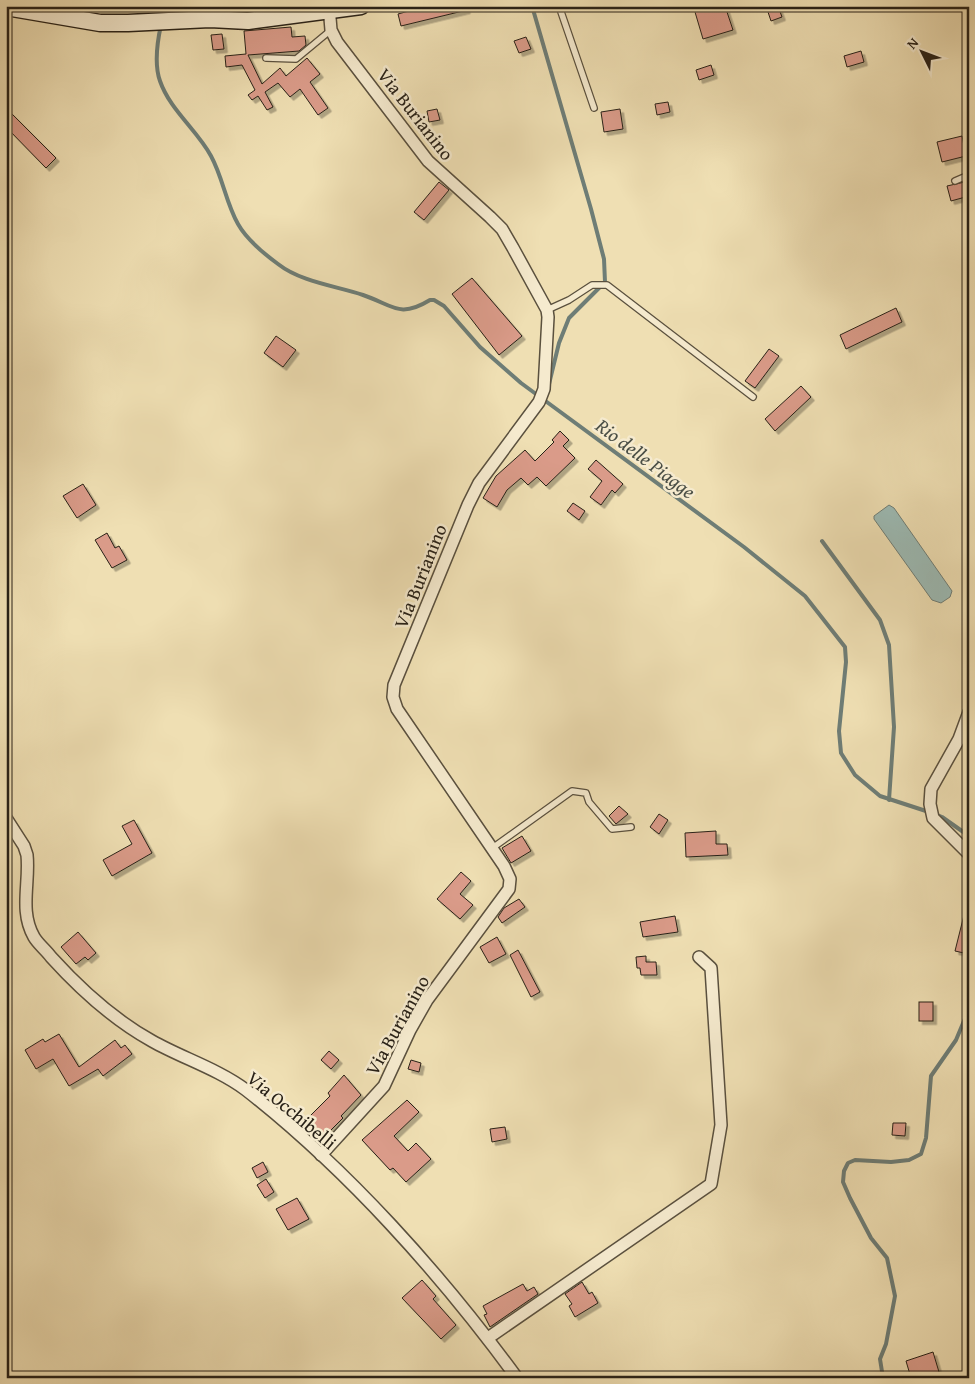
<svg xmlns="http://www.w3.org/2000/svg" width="975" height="1384" viewBox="0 0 975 1384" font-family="'Gentium Book Plus',serif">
	<defs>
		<filter id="shadow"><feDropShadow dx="3.5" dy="3.5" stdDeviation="0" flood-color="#0004"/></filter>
	</defs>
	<rect width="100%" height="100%" fill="#efdfb3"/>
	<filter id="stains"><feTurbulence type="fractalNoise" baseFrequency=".004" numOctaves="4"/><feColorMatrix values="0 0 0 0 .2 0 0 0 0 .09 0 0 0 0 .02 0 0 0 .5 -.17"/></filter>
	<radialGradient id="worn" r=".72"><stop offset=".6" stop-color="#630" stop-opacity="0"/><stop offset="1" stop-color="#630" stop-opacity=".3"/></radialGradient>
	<!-- water -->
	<path fill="#9cbbb5" stroke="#6e7d76" d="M889,505L894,508L952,591L950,597L941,603L932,600L874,519V516Z"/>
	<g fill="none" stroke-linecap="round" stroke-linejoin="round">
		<!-- stream -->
		<g stroke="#6e7d76" stroke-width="4">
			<path d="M532,6L591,209L604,259L605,282L569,318L559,343L549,384"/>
			<path d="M163,18L164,12L200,11L199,6"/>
			<path d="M161,25C157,43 154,64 160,81C170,110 197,130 211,156C223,178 226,203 238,224C247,240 263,253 278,264C301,282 336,286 363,295C393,305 399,319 430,300H434L444,306L480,347L521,383L744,547L805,596L845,647L846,662L839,731L841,753L855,775L880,796L929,812"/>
			<path d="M822,541L880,620L889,645L894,727L889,800"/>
			<path d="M935,814L942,817L969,836"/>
			<path d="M883,1378L880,1359L886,1344L895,1296L887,1258L871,1238L850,1198L843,1182L844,1171L848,1163L855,1160L891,1162L909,1160L921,1154L926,1138L931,1076L956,1040L969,1009"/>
		</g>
	</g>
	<!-- building -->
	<g fill="#da9b89" stroke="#282117" filter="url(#shadow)">
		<path d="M427,6H466L467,10L401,26L398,14Z"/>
		<path d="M714,6H725L733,30L703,39L695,12Z"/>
		<path d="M766,6H778L782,17L771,21Z"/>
		<path d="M291,27L292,37L305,36L306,45L299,51L248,55L262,84L280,68L286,76L307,58L320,74L310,82L328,108L318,115L300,89L290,97L278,83L265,92L273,107L267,110L258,96L252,100L248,95L255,90L242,65L226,67L225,56L246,54L244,31Z"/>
		<path d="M222,34L224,49L213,50L211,35Z"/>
		<path d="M526,37L531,49L519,53L514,41Z"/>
		<path d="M861,51L864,62L847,67L844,56Z"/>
		<path d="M711,65L714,75L699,80L696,70Z"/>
		<path d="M668,102L670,112L657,115L655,104Z"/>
		<path d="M6,108L56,158L46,168L6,127Z"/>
		<path d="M437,109L440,120L429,122L427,111Z"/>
		<path d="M620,109L623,129L604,132L601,112Z"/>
		<path d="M962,136L966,156L942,162L937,142Z"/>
		<path d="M969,181V196L951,201L947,186Z"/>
		<path d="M439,182L449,190L424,220L414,212Z"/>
		<path d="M472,278L522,336L499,355L452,294Z"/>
		<path d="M896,308L902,322L846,349L840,335Z"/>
		<path d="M276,336L296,350L283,367L264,353Z"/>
		<path d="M769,349L779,356L755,388L745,381Z"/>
		<path d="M801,386L811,397L775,431L765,419Z"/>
		<path d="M560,431L569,440L563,446L575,458L546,486L537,477L528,485L521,478L507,490L497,507L483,498L496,476L525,450L535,461L554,442L552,440Z"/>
		<path d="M596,460L623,484L615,493L612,490L601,505L590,497L602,481L588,469Z"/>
		<path d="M83,484L96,505L77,518L63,496Z"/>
		<path d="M573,503L585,511L579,520L567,511Z"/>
		<path d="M107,533L115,548L119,546L127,560L112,568L95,540Z"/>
		<path d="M619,806L628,814L616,824L609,816Z"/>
		<path d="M659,814L668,820L659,834L650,827Z"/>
		<path d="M134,820L152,853L112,876L103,860L132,844L122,826Z"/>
		<path d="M716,831V844H727L728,855L686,857L685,833Z"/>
		<path d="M522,836L531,851L511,863L502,848Z"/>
		<path d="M461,872L471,881L460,894L473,905L460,919L437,899Z"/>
		<path d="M519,899L525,907L502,923L498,917L504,908Z"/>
		<path d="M965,911H969V934L964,953L955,951Z"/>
		<path d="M675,916L678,932L643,937L640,922Z"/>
		<path d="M78,932L96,953L88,960L85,957L76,964L61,947Z"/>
		<path d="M497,937L506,954L489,963L480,947Z"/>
		<path d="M518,950L540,992L531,997L510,955Z"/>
		<path d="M646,956V962H656L657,975H641L640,968H637L636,957Z"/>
		<rect x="919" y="1002" width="14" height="19"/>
		<path d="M59,1034L79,1067L115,1040L121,1048L125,1045L132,1054L103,1076L98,1069L69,1086L53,1059L36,1069L25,1050L43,1039L45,1042Z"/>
		<path d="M329,1051L339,1060L331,1069L321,1060Z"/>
		<path d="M411,1060L421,1063L419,1072L408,1069Z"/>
		<path d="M344,1075L361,1095L341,1116L343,1118L322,1139L304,1122L330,1096L328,1093Z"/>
		<path d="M407,1100L419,1112L394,1136L408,1151L416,1143L431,1159L406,1182L393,1168L390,1170L362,1140Z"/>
		<path d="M893,1123H906L905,1136L892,1135Z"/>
		<path d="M505,1127L507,1139L492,1142L490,1129Z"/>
		<path d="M263,1162L268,1172L257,1178L252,1168Z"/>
		<path d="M266,1179L274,1192L265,1198L257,1185Z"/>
		<path d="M297,1198L309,1219L288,1230L276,1209Z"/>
		<path d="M422,1280L436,1296L433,1299L456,1325L441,1339L402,1298Z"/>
		<path d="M582,1282L589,1294L592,1292L598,1303L575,1317L569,1306L572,1304L565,1294Z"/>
		<path d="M523,1284L527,1291L534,1287L538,1294L490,1327L484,1315L487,1314L483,1306Z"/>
		<path d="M933,1352L939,1372L922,1378H911L906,1361Z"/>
	</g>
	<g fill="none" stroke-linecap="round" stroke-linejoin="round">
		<defs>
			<g id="lane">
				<path d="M559,6L594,108"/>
				<path d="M266,58L296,59L331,30"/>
				<path d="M955,181L969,175"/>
				<path d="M547,310L569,300L592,285H607L753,397"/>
				<path d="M491,849L572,791L586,793L589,802L612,829L631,827"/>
			</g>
			<g id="street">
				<path d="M969,712L959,739L931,789L930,804L933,818L969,854"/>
				<path d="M6,818L24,846L27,855C30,883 19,911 34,937C38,944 46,950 51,957C80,989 114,1020 152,1041C182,1058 218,1069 246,1090C347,1169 441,1274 517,1378"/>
				<path d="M321,1155L384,1086L410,1030L427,1000L509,889L510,879L504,866L397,709L393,697L394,685L468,505L479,483L539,402L544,389L548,317L547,310L513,248L502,229L490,217L428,161L337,42L331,30L329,6"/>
				<path d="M488,1338L711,1184L721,1125L711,968L699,957"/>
			</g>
			<path id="secondary" d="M6,7L100,23H128L210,19L248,21L361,6"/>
		</defs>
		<!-- lane casing -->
		<use href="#lane" stroke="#5a503e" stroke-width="8"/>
		<!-- street casing -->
		<use href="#street" stroke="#5a503e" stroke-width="14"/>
		<!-- secondary casing -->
		<use href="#secondary" stroke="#282117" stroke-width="19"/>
		<!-- lane -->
		<use href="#lane" stroke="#f5eace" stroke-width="5.5"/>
		<!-- street -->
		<use href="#street" stroke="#f5eace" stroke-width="11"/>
		<!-- secondary -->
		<use href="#secondary" stroke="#f5eace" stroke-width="16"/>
	</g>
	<g text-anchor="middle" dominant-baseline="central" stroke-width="5" stroke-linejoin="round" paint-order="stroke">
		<!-- street labels -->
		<g font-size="19" fill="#282117" stroke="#f5eace">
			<text transform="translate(416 114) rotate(52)">Via Burianino</text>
			<text transform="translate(420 576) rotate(-68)">Via Burianino</text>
			<text transform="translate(397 1025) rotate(-61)">Via Burianino</text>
			<text transform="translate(292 1110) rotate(40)">Via Occhibelli</text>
		</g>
		<!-- water labels -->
		<g font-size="20" font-style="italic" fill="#4b4f46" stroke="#f5eace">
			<text transform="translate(646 458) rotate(37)">Rio delle Piagge</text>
		</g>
	</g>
	<!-- margin -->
	<rect width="975" height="1384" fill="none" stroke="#efdfb3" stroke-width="25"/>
	<rect x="8" y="8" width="960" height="1369" fill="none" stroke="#282117" stroke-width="2.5"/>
	<rect x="12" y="12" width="950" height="1359" fill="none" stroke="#282117"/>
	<!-- north arrow -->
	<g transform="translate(922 52) rotate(312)" stroke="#f5eace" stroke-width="4" paint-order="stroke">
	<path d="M0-4L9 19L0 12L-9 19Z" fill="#282117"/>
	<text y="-8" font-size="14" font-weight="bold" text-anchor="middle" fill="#282117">N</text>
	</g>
	<rect width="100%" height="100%" filter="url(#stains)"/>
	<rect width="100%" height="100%" fill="url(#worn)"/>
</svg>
